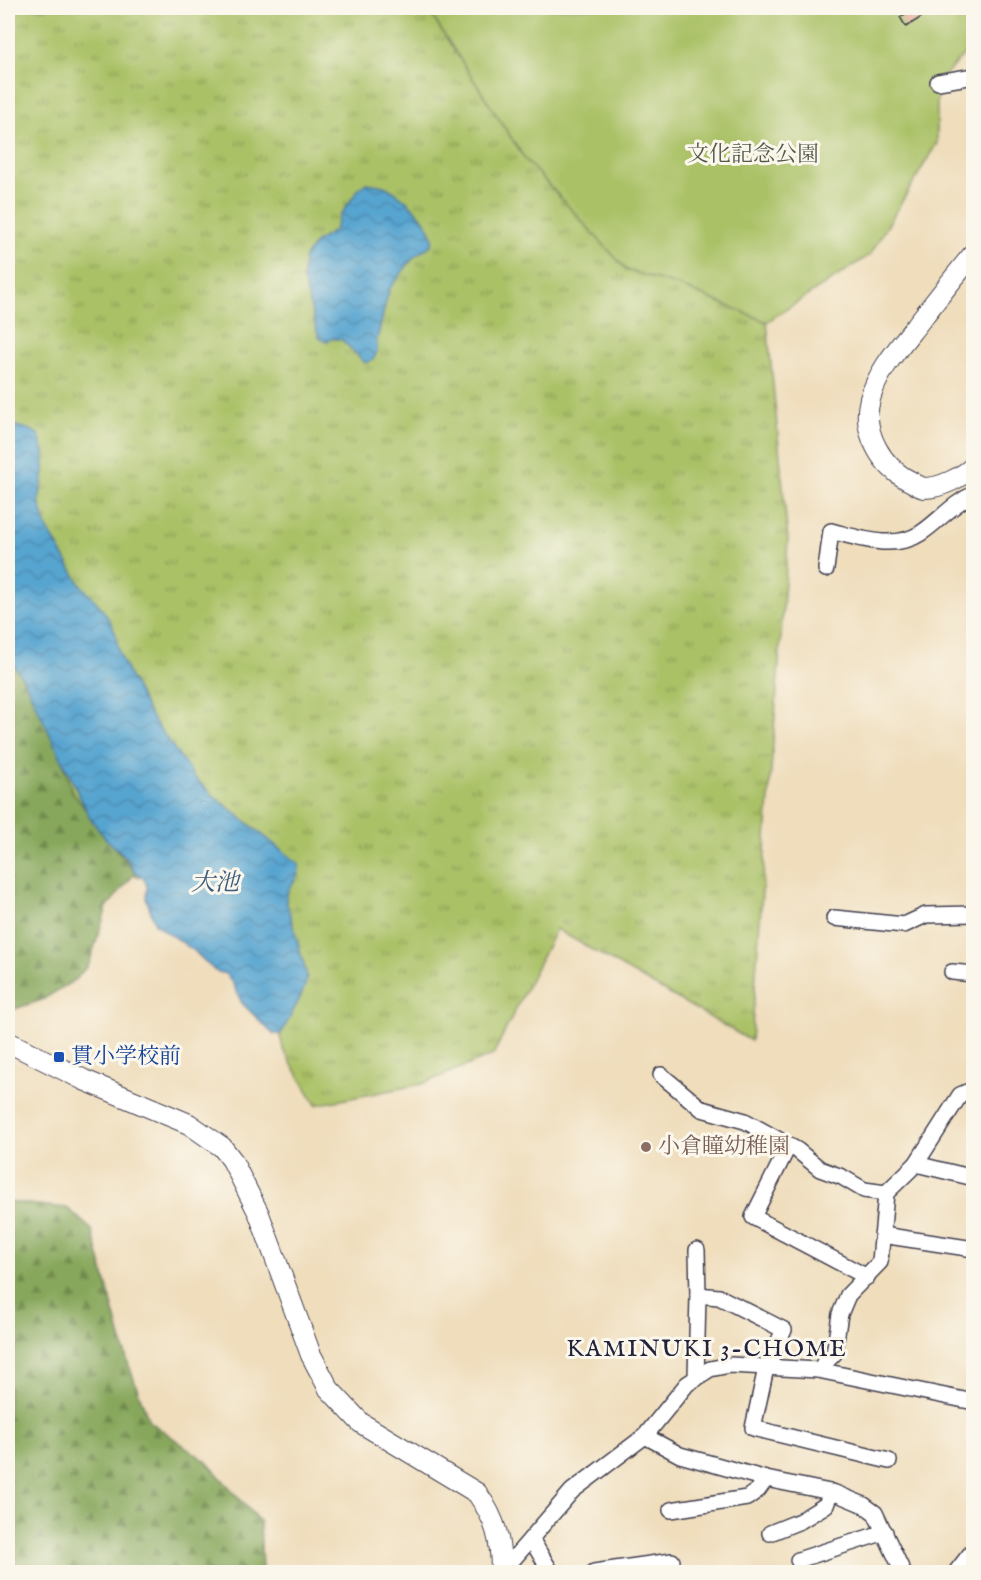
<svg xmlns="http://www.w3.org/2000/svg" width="981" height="1580" viewBox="0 0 981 1580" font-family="'IM FELL English','Noto Serif JP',serif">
	<defs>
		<pattern id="grass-tufts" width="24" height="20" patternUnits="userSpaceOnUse" patternTransform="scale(1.5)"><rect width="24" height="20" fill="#aac166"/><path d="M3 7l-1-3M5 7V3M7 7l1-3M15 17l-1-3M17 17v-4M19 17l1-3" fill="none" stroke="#8a9c55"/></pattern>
		<pattern id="forest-firs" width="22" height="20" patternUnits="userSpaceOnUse" patternTransform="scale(1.5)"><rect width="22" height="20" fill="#87a75b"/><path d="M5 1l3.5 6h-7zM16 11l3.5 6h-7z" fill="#6e884c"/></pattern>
		<pattern id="water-waves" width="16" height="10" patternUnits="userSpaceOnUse" patternTransform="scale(1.5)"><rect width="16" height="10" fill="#57a4d0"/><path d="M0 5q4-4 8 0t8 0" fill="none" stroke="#4885aa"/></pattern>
	</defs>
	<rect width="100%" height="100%" fill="#fbf7ec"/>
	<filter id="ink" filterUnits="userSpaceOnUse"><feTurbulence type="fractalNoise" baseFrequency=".0167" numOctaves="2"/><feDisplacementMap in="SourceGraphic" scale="12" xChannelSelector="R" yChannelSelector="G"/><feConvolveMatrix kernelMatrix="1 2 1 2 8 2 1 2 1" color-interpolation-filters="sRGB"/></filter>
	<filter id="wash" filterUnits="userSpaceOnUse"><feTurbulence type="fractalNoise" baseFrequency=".008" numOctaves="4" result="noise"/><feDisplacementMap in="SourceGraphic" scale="24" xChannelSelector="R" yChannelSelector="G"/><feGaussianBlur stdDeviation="1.35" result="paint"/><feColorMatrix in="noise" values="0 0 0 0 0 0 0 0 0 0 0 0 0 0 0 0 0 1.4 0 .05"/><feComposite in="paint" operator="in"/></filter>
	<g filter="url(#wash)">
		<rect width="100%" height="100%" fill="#efddbb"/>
		<!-- grass -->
		<path fill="url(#grass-tufts)" stroke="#667250" stroke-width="1.5" d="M8,8H427L525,159L627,270L680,286L767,322L788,540L751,1041L556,929L493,1055L422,1084L316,1105L284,1051L260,965L158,882L13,841L8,844Z"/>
		<!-- forest -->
		<g fill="url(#forest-firs)" stroke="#54644b" stroke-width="1.5">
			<path d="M8,645L56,740L72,792L135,873L107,907L89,964L75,980L42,1000L8,1011Z"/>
			<path d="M8,1202L67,1208L92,1230L127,1360L149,1421L206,1461L260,1522L262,1572H8Z"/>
		</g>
		<!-- park -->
		<path fill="#aac166" stroke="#667250" stroke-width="1.5" d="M427,8H973V44L937,84V143L870,255L767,322L680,286L627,270L525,159Z"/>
		<!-- water -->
		<g fill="url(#water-waves)" stroke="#3c6386" stroke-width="1.5">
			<path d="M366,183C372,184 380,184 386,187C402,195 431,221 433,240L431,245L414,257L389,289L377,340V352L373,360L365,363L342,340L333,338L326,342L319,338L303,280L304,258L316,242L334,231L341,214L358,190Z"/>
			<path d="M8,424L31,430L39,435L44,452V472L39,501L47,528L80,584L100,606L112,624L116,635L119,652L130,677L150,715L195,778L214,796L299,864C301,879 286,886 286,900L307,976L305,986L299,1000L281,1034H273L242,1003L232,982L226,974L215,971L193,950L155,924L146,898L147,886L144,879L135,872L125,856L106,839L90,818L24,680L8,656Z"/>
		</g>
		<g id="blocks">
			<!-- building -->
			<path fill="#e7a295" d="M915,8H936L906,27L900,17Z"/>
		</g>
	</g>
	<g filter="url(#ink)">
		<use href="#blocks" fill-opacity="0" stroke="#413e4e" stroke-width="1.5"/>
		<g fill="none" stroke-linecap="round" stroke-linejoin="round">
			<defs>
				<g id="minor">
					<path d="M938,82L974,76"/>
					<path d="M826,569L831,531C859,538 894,551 921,533C939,521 953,503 974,494"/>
					<path d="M834,918L904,925L926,915L974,914"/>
					<path d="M952,972L974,974"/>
					<path d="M661,1075L702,1109L745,1121L797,1150L820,1169L842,1177L864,1190L886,1193"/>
					<path d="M789,1145L753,1217L867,1277"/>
					<path d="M916,1164L974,1178"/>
					<path d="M882,1235L974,1249"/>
					<path d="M697,1250L698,1295"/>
					<path d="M818,1370L834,1354L840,1314L848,1295L880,1262L886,1193L916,1164L960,1095L974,1089"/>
					<path d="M696,1379L698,1295L719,1297L784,1330L766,1368L753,1428L889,1461"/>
					<path d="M645,1436L680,1455L766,1479L835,1493L864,1505L875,1513L903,1572"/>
					<path d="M671,1510L747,1498L758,1490L766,1479"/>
					<path d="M770,1533L800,1521L826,1505L831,1492"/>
					<path d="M531,1539L551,1572"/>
					<path d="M798,1560L885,1532"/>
					<path d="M502,1572L572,1491L645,1436L687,1384L710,1369L730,1365L818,1370L974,1402"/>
					<path d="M594,1572L672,1561"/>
					<path d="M956,1572L974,1549"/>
				</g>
				<g id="tertiary">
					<path d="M974,253C955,276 937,299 919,322C901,345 878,370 870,399C861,432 882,468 912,482C915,484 920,487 924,488C941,488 962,477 974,466"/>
					<path d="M8,1042L84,1080L189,1124L222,1147L232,1160L259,1214L311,1355L329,1389L361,1423L477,1493C496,1520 501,1540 501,1572"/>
				</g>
			</defs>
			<!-- minor casing -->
			<use href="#minor" stroke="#413e4e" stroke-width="18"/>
			<!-- tertiary casing -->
			<use href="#tertiary" stroke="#413e4e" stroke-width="22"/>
			<!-- minor -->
			<use href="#minor" stroke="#fff" stroke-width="15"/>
			<!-- tertiary -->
			<use href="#tertiary" stroke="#fff" stroke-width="20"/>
		</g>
	</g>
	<!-- markers -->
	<rect fill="#1a4fb4" stroke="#fbf7ec" stroke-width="2" x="53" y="1051" width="12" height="12" rx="3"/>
	<circle fill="#8d6e63" stroke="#fbf7ec" stroke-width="2" cx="646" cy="1147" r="6"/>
	<g text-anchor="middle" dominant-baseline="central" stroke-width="6" stroke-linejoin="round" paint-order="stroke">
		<!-- park labels -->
		<g font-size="22" fill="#525a4a" stroke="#fbf7ec">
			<text x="753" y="155">文化記念公園</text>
		</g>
		<!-- transit labels -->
		<g font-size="22" fill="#164399" stroke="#fbf7ec" text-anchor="start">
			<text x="71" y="1057">貫小学校前</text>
		</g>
		<!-- education labels -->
		<g font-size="22" fill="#785e54" stroke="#fbf7ec" text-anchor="start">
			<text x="658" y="1147">小倉瞳幼稚園</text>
		</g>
		<!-- water labels -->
		<g font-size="24" font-style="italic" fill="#3a5c7e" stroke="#fbf7ec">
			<text x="215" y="883">大池</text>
		</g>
		<!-- neighbourhood labels -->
		<g font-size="24" letter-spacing="1.5" fill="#22223b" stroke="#fbf7ec">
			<text x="707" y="1349">KAMINUKI 3-CHOME</text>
		</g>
	</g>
	<!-- margin -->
	<rect width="981" height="1580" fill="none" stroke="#fbf7ec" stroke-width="30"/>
</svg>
